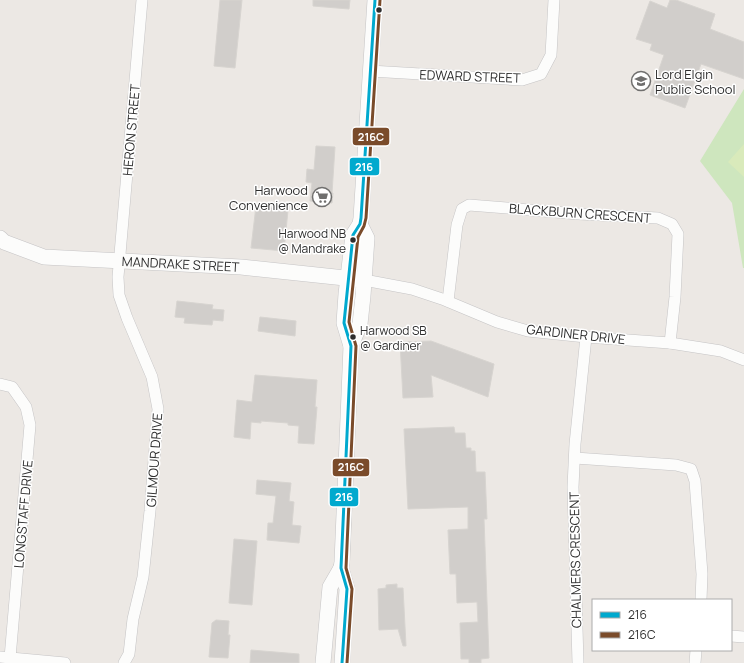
<svg xmlns="http://www.w3.org/2000/svg" width="744" height="663" viewBox="0 0 744 663" font-family="Manrope,sans-serif">
	<rect width="100%" height="100%" fill="#ece8e4"/>
	<!-- green -->
	<path fill="#cee6be" d="M744,89V268H743L732,203L700,161Z"/>
	<!-- pitch -->
	<path fill="#d9eabb" d="M744,144V177L728,162Z"/>
	<!-- building -->
	<g fill="#d1cecb" stroke="#d7d4d0">
		<path d="M220,0H242L235,68L214,66Z"/>
		<path d="M313,0H350L349,9L313,6Z"/>
		<path d="M670,0H676L715,14L710,29L744,42V79L701,64L685,108L650,95L664,55L650,50L652,44L636,39L650,1L667,8Z"/>
		<path d="M316,146L335,147L332,193H333L332,203L310,201L312,183L306,182L307,169L314,170Z"/>
		<path d="M256,206L288,210L284,251L251,248Z"/>
		<path d="M177,301L213,305L212,309L224,310L223,321L213,320L212,325L184,323L185,318L175,317Z"/>
		<path d="M260,317L296,321L295,336L258,331Z"/>
		<path d="M431,341L494,364L488,397L431,375L433,397L403,398L400,342Z"/>
		<path d="M255,375L317,380L315,407H317L314,444L298,443L299,426L288,425V423L261,421V423L251,422L250,439L234,437L237,400L252,402Z"/>
		<path d="M454,427L455,433H465L466,448H471V451H475L476,472H485L487,519H484L489,658L481,659V663H469V659H461L460,623L478,622L477,602L457,603L456,574H450L448,530L468,529V507L408,509L404,429Z"/>
		<path d="M257,480L291,483L289,501L294,502L292,525L301,526L299,543L267,540L268,523H273L276,496L256,494Z"/>
		<path d="M234,539L257,541L252,605L229,603Z"/>
		<path d="M397,584V588H403L406,646H403L398,629L379,630L378,589L386,588V585Z"/>
		<path d="M216,620L229,621L228,635H230L228,658L209,657L212,623Z"/>
		<path d="M251,650L299,654V663H250Z"/>
	</g>
	<g fill="none" stroke-linecap="round" stroke-linejoin="round">
		<defs>
			<g id="street">
				<path d="M370,71L522,80L541,74L551,55L554,0"/>
				<path d="M364,280L412,289L442,299L497,322L528,331L586,337L670,343L721,351L744,360"/>
				<path d="M448,301L457,225L462,209L469,205L579,214L658,218L672,224L678,234L675,297L670,343"/>
				<path d="M0,384L12,387L26,407L30,425L10,658"/>
				<path d="M575,458L676,465L691,469L695,481L702,574L701,600"/>
				<path d="M731,636L744,637"/>
				<path d="M0,657L65,663"/>
				<path d="M124,663L129,654L133,619L143,577L150,511L158,409L152,377L127,318L119,295L118,277L142,0"/>
				<path d="M578,663L573,487L575,444L586,337"/>
				<path d="M695,663L696,650"/>
			</g>
			<g id="secondary">
				<path id="s1" d="M0,238L4,242L44,257L241,267L364,280"/>
				<path d="M351,346L360,324L363,296L367,238L360,224"/>
				<path d="M323,663L330,587L341,568"/>
				<path d="M342,663L347,589L341,568L342,562L351,346L344,323L346,294L353,235L360,224L361,218L375,0"/>
			</g>
		</defs>
		<!-- street casing -->
		<use href="#street" stroke="#c5c4c5" stroke-width="12"/>
		<!-- secondary casing -->
		<use href="#secondary" stroke="#c5c4c5" stroke-width="16"/>
		<!-- street -->
		<use href="#street" stroke="#fcfcfb" stroke-width="11"/>
		<!-- secondary -->
		<use href="#secondary" stroke="#fcfcfb" stroke-width="15"/>
		<defs>
			<path id="bus-1" d="M342,663L347,589L341,568L351,346L344,323L353,235L360,224L361,218L375,0"/>
			<path id="bus-2" d="M347,663L352,589L346,568L356,346L349,322L358,237L364,226L366,218L380,0"/>
		</defs>
		<!-- bus-1 casing -->
		<use href="#bus-1" stroke="#fff" stroke-width="6"/>
		<!-- bus-2 casing -->
		<use href="#bus-2" stroke="#fff" stroke-width="6"/>
		<!-- bus-1 -->
		<use href="#bus-1" stroke="#00a9ce" stroke-width="3"/>
		<!-- bus-2 -->
		<use href="#bus-2" stroke="#7a4b2a" stroke-width="3"/>
	</g>
	<!-- icons -->
	<defs>
		<symbol id="school-ring" viewBox="-11 -11 22 22"><circle r="9.5" fill="#fff" stroke="#706f6e" stroke-width="1.5"/><path d="M0-5L7-2L0 1L-7-2ZM-4 1L0 2.5L4 1V4Q0 6-4 4Z" fill="#706f6e"/></symbol>
		<symbol id="supermarket-ring" viewBox="-11 -11 22 22"><circle r="9.5" fill="#fff" stroke="#706f6e" stroke-width="1.5"/><path d="M-6-5.5h2.5l.6 2H6L4.5 2H-2.5L-4.4-4H-6ZM-1.5 3.2a1.3 1.3 0 1 0 .1 0ZM3 3.2a1.3 1.3 0 1 0 .1 0Z" fill="#706f6e"/></symbol>
	</defs>
	<g fill-rule="evenodd">
		<use href="#school-ring" x="630" y="70" width="22" height="22"/>
		<use href="#supermarket-ring" x="311" y="186" width="22" height="22"/>
	</g>
	<!-- markers -->
	<g fill="#2e2e2e" stroke="#fff" stroke-width="1.5">
		<circle cx="379" cy="10" r="3.5"/>
		<circle cx="353" cy="240" r="3.5"/>
		<circle cx="353" cy="337" r="3.5"/>
	</g>
	<g text-anchor="middle" dominant-baseline="central" stroke-width="3" stroke-linejoin="round" paint-order="stroke">
		<!-- bus labels -->
		<g font-size="12" fill="#2e2e2e" stroke="#fff" text-anchor="end">
			<text x="346" y="233">Harwood NB<tspan x="346" dy="15">@ Mandrake</tspan></text>
			<text x="360" y="330" text-anchor="start">Harwood SB<tspan x="360" dy="15">@ Gardiner</tspan></text>
		</g>
		<!-- poi labels -->
		<g font-size="13" fill="#2e2e2e" stroke="#fff" text-anchor="start">
			<text x="655" y="74">Lord Elgin<tspan x="655" dy="15">Public School</tspan></text>
			<text x="308" y="190" text-anchor="end">Harwood<tspan x="308" dy="15">Convenience</tspan></text>
		</g>
		<!-- street labels -->
		<g font-size="13" fill="#2e2e2e" stroke="#fff">
			<text transform="translate(470 76) rotate(2)">EDWARD STREET</text>
			<text transform="translate(131 130) rotate(-85)">HERON STREET</text>
			<text transform="translate(580 213) rotate(4)">BLACKBURN CRESCENT</text>
			<text stroke="none"><textPath href="#s1" startOffset="185">MANDRAKE STREET</textPath></text>
			<text transform="translate(576 334) rotate(6)">GARDINER DRIVE</text>
			<text transform="translate(154 460) rotate(-86)">GILMOUR DRIVE</text>
			<text transform="translate(23 514) rotate(-85)">LONGSTAFF DRIVE</text>
			<text transform="translate(575 560) rotate(-91)">CHALMERS CRESCENT</text>
		</g>
	</g>
	<g stroke="#fff" stroke-width="1.5">
		<rect x="352" y="127" width="38" height="19" rx="4" fill="#7a4b2a"/>
		<rect x="349" y="157" width="31" height="19" rx="4" fill="#00a9ce"/>
		<rect x="332" y="458" width="38" height="19" rx="4" fill="#7a4b2a"/>
		<rect x="329" y="487" width="30" height="20" rx="4" fill="#00a9ce"/>
	</g>
	<g font-size="11" text-anchor="middle" font-weight="bold" fill="#fff">
		<text x="371" y="141">216C</text>
		<text x="364" y="171">216</text>
		<text x="351" y="471">216C</text>
		<text x="344" y="501">216</text>
	</g>
	<!-- legend -->
	<rect x="592" y="599" width="140" height="52" fill="#ffffff" stroke="#ababab"/>
	<rect x="600" y="612" width="20" height="6" fill="#00a9ce" stroke="#ababab"/>
	<text x="628" y="619" font-size="12" fill="#2e2e2e">216</text>
	<rect x="600" y="632" width="20" height="6" fill="#7a4b2a" stroke="#ababab"/>
	<text x="628" y="639" font-size="12" fill="#2e2e2e">216C</text>
</svg>
